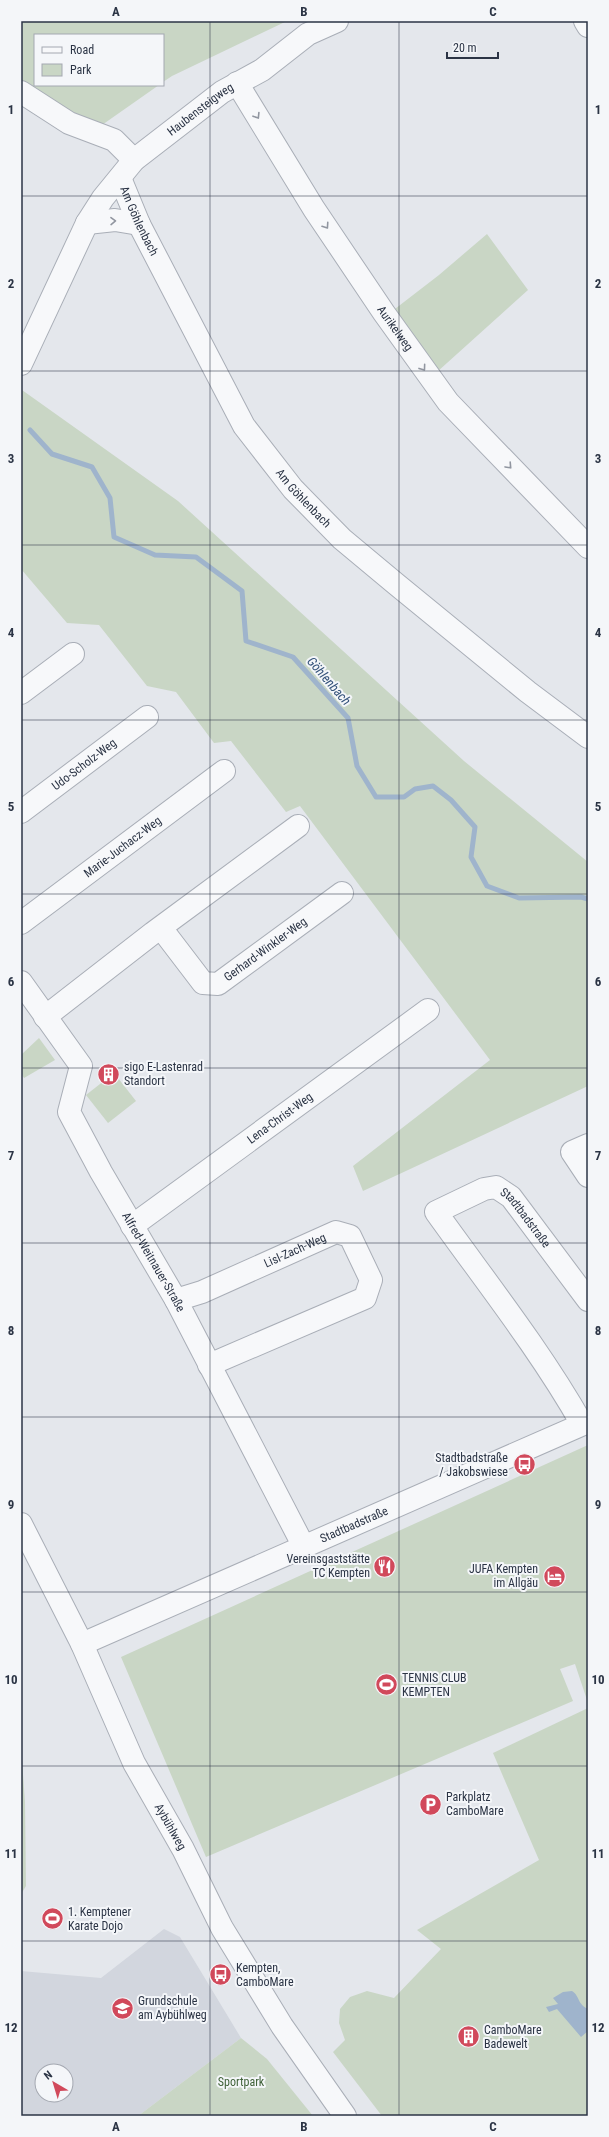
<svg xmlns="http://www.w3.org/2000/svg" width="609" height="2137" viewBox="0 0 609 2137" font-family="'Roboto Condensed',sans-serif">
	<rect width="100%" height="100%" fill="#e4e7ec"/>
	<!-- built -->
	<path fill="#d2d6de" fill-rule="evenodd" d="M164,1929L180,1937L241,2038L138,2116H21V1971L101,1978ZM42,2071H66V2095H42Z"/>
	<!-- green -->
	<g fill="#c9d6c5">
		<path d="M21,21H287L172,76L163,82V35H35V85H159L92,132L21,84Z"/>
		<path d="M487,234L528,290L437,372L391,312L439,275Z"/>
		<path d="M22,390L178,501L464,761L588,862V1086L363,1191L353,1166L490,1060L300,806L286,812L231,741L214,743L176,692L147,686L99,625L67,623L21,569Z"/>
		<path d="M39,1038L55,1060L24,1078L21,1073V1055Z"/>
		<path d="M114,1073L136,1101L108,1123L86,1095Z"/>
		<path d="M588,1445V1703L575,1664L560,1669L573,1701L206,1857L121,1657Z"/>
		<path d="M588,1708V2116H382L333,2052L345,2040L339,2023L340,2009L350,1997L367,1991L394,1998L441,1949L417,1930L539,1860L493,1753Z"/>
		<path d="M21,1747L25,1802L26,1886L21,1894Z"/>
		<path d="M241,2038L267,2059L313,2116H138Z"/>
	</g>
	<!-- water -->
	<path fill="#9fb4cc" d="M572,1991C580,1996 577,2004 588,2009V2031L581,2037L557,2009L549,2012L546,2007L558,2004L553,1998L563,1992Z"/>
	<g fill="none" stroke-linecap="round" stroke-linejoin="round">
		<!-- stream -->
		<path stroke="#9fb4cc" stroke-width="5" d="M30,430L52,454L92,467L110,498L114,537L155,555L196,557L242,591L246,641L293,657L348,718L357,766L376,797H404L415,789L433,786L451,800L475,827L471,857L487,886L519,898L581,897L588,899"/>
		<defs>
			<g id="minor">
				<path d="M585,21L588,26"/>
				<path id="s1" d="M237,83L314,209L384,313L448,402L588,547"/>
				<path d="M21,92L69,123L114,140L134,160"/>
				<path id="s2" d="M120,178L139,224L244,426L293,489L342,539L396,584L528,692L588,737"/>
				<path d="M87,223L115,220L139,224"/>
				<path id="s3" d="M21,364L87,223L103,198L134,160L222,92L262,70L308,34L337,21"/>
				<path d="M21,693L73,654"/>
				<path id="s4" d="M21,812L147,717"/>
				<path id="s5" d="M21,923L224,771"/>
				<path id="s6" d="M161,928L203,983L218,984L342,893"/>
				<path id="s7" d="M21,982L81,1066L69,1112L101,1172L176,1300L304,1547"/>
				<path d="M45,1017L153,933L298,826"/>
				<path d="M588,1145L572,1152L588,1176"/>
				<path id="s8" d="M132,1226L428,1010"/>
				<path id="s9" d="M176,1300L202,1292L336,1232L350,1236L371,1280L365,1298L209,1365"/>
				<path id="s10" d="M582,1424C540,1350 486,1282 436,1212L484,1189L496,1187L511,1197L588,1300"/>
				<path id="s11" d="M21,1524L82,1644L134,1763L183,1849L222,1928L282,2026L345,2116"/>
				<path id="s12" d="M82,1644L588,1422"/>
			</g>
		</defs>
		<!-- minor casing -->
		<use href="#minor" stroke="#a9aeb7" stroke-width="24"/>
		<!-- minor -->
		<use href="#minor" stroke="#f7f8fa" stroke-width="22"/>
	</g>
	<!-- one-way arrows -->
	<defs><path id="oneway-chevron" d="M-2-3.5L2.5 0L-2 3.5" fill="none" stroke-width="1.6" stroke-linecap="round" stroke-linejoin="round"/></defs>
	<g stroke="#9196a0">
		<use href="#oneway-chevron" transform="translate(257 116) rotate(58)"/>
		<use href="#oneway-chevron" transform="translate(113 221) rotate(-1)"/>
		<use href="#oneway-chevron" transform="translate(326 226) rotate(56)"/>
		<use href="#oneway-chevron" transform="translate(423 368) rotate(54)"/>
		<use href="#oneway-chevron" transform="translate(509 466) rotate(47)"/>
	</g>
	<!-- grid -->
	<path fill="none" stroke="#2b3445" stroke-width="1" stroke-opacity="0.55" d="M210,21V2116M399,21V2116M21,196H588M21,371H588M21,545H588M21,720H588M21,894H588M21,1068H588M21,1243H588M21,1417H588M21,1592H588M21,1766H588M21,1941H588"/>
	<!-- icons -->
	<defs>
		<symbol id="building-disc" viewBox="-11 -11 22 22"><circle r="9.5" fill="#d1495b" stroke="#f4f6f9"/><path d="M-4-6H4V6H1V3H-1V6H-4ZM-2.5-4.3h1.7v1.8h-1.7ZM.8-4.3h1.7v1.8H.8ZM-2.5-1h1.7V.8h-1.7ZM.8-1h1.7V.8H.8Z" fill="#fff"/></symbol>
		<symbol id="bus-disc" viewBox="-11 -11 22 22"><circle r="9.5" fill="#d1495b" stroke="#f4f6f9"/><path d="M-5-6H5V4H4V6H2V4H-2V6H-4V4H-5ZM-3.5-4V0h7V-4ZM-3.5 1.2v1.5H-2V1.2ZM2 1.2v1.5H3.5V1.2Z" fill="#fff"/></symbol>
		<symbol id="restaurant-disc" viewBox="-11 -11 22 22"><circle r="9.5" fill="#d1495b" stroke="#f4f6f9"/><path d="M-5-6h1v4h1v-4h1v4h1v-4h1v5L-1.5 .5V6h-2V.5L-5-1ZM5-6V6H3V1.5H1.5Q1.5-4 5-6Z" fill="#fff"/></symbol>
		<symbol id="hotel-disc" viewBox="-11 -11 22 22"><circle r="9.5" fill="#d1495b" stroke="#f4f6f9"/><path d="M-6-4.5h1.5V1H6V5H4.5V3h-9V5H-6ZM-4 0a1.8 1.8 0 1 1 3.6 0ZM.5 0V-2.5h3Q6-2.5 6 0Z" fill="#fff"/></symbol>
		<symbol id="stadium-disc" viewBox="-11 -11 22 22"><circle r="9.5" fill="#d1495b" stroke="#f4f6f9"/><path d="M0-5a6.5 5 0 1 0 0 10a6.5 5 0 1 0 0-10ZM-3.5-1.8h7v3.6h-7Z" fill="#fff"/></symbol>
		<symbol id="parking-disc" viewBox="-11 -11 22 22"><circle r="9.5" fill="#d1495b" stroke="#f4f6f9"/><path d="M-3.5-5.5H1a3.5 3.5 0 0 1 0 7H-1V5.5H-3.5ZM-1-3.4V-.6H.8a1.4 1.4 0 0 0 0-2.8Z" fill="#fff"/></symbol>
		<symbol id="school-disc" viewBox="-11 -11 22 22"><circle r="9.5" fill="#d1495b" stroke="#f4f6f9"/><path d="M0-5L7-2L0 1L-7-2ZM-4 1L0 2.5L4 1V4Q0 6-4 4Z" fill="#fff"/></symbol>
	</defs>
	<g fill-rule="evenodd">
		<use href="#building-disc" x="96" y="1062" width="25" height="25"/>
		<use href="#bus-disc" x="512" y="1452" width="25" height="25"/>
		<use href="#restaurant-disc" x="372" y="1554" width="25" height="25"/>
		<use href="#hotel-disc" x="542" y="1564" width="25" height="25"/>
		<use href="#stadium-disc" x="374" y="1672" width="25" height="25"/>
		<use href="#parking-disc" x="418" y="1792" width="25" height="25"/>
		<use href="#stadium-disc" x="40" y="1906" width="25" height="25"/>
		<use href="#bus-disc" x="208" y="1962" width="25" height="25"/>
		<use href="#school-disc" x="110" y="1996" width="25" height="25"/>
		<use href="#building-disc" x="456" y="2024" width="25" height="25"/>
	</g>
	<g text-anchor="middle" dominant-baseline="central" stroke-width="4" stroke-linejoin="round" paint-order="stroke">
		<!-- street labels -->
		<g font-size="12" fill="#2b3445" stroke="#f4f6f9">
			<text stroke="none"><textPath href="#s3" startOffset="318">Haubensteigweg</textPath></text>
			<text stroke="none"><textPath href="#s2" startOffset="47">Am Göhlenbach</textPath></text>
			<text stroke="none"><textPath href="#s1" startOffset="292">Aurikelweg</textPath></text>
			<text stroke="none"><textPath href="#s2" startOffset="371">Am Göhlenbach</textPath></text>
			<text stroke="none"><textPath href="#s4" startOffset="79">Udo-Scholz-Weg</textPath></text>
			<text stroke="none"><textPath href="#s5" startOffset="127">Marie-Juchacz-Weg</textPath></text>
			<text stroke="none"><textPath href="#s6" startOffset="143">Gerhard-Winkler-Weg</textPath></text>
			<text stroke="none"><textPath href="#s8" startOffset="183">Lena-Christ-Weg</textPath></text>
			<text stroke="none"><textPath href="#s10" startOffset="366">Stadtbadstraße</textPath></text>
			<text stroke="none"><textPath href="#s9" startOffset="129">Lisl-Zach-Weg</textPath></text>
			<text stroke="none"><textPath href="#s7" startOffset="323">Alfred-Weitnauer-Straße</textPath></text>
			<text stroke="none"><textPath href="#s12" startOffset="297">Stadtbadstraße</textPath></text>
			<text stroke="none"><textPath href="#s11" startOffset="338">Aybühlweg</textPath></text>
		</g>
		<!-- poi labels -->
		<g font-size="12" fill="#2b3445" stroke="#f4f6f9" text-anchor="start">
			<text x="124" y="1067">sigo E-Lastenrad<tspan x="124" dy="14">Standort</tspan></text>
			<text x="508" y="1458" text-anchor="end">Stadtbadstraße<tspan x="508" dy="14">/ Jakobswiese</tspan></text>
			<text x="370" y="1559" text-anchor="end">Vereinsgaststätte<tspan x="370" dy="14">TC Kempten</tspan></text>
			<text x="538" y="1569" text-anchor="end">JUFA Kempten<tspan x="538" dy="14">im Allgäu</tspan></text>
			<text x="402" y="1678">TENNIS CLUB<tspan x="402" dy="14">KEMPTEN</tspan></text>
			<text x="446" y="1797">Parkplatz<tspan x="446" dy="14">CamboMare</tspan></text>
			<text x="68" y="1912">1. Kemptener<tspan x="68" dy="14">Karate Dojo</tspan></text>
			<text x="236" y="1968">Kempten,<tspan x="236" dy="14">CamboMare</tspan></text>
			<text x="138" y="2001">Grundschule<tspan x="138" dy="14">am Aybühlweg</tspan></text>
			<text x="484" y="2030">CamboMare<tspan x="484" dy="14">Badewelt</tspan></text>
		</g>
		<!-- park labels -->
		<g font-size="12" fill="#3f6138" stroke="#f4f6f9">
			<text x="241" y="2082">Sportpark</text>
		</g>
		<!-- water labels -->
		<g font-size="13" font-style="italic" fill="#34527a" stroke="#f4f6f9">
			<text transform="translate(329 681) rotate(49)">Göhlenbach</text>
		</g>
	</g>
	<!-- border -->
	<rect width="609" height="2137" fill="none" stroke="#f4f6f9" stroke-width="44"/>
	<!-- legend -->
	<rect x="34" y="34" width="130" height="52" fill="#f4f6f9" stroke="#a4a8b1"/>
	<rect x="42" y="47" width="20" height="6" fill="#f7f8fa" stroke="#a4a8b1"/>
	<text x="70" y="54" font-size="12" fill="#2b3445">Road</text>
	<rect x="42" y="64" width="20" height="12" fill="#c9d6c5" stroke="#a4a8b1"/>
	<text x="70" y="74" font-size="12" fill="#2b3445">Park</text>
	<!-- north arrow -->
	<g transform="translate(54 2083) rotate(322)"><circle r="19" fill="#f4f6f9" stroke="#a4a8b1"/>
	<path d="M0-3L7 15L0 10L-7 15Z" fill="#d1495b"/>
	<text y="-6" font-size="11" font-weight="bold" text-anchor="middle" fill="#2b3445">N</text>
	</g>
	<!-- scale -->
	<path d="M447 52v6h51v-6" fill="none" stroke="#2b3445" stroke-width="2"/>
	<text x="453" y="52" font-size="12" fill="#2b3445" stroke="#f4f6f9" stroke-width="3" paint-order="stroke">20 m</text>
	<rect x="22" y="22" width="565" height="2093" fill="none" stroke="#2b3445" stroke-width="1.5"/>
	<g font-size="13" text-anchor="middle" font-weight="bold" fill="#2b3445">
		<text x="116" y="16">A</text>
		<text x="304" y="16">B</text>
		<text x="493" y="16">C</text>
		<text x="11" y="114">1</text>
		<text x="598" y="114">1</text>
		<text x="11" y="288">2</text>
		<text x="598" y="288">2</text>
		<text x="11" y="463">3</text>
		<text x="598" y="463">3</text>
		<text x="11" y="637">4</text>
		<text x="598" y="637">4</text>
		<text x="11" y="811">5</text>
		<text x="598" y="811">5</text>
		<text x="11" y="986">6</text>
		<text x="598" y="986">6</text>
		<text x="11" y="1160">7</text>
		<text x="598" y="1160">7</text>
		<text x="11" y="1335">8</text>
		<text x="598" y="1335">8</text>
		<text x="11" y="1509">9</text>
		<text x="598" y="1509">9</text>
		<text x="11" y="1684">10</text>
		<text x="598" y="1684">10</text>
		<text x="11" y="1858">11</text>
		<text x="598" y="1858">11</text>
		<text x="11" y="2032">12</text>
		<text x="598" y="2032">12</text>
		<text x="116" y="2131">A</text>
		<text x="304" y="2131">B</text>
		<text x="493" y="2131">C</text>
	</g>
</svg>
